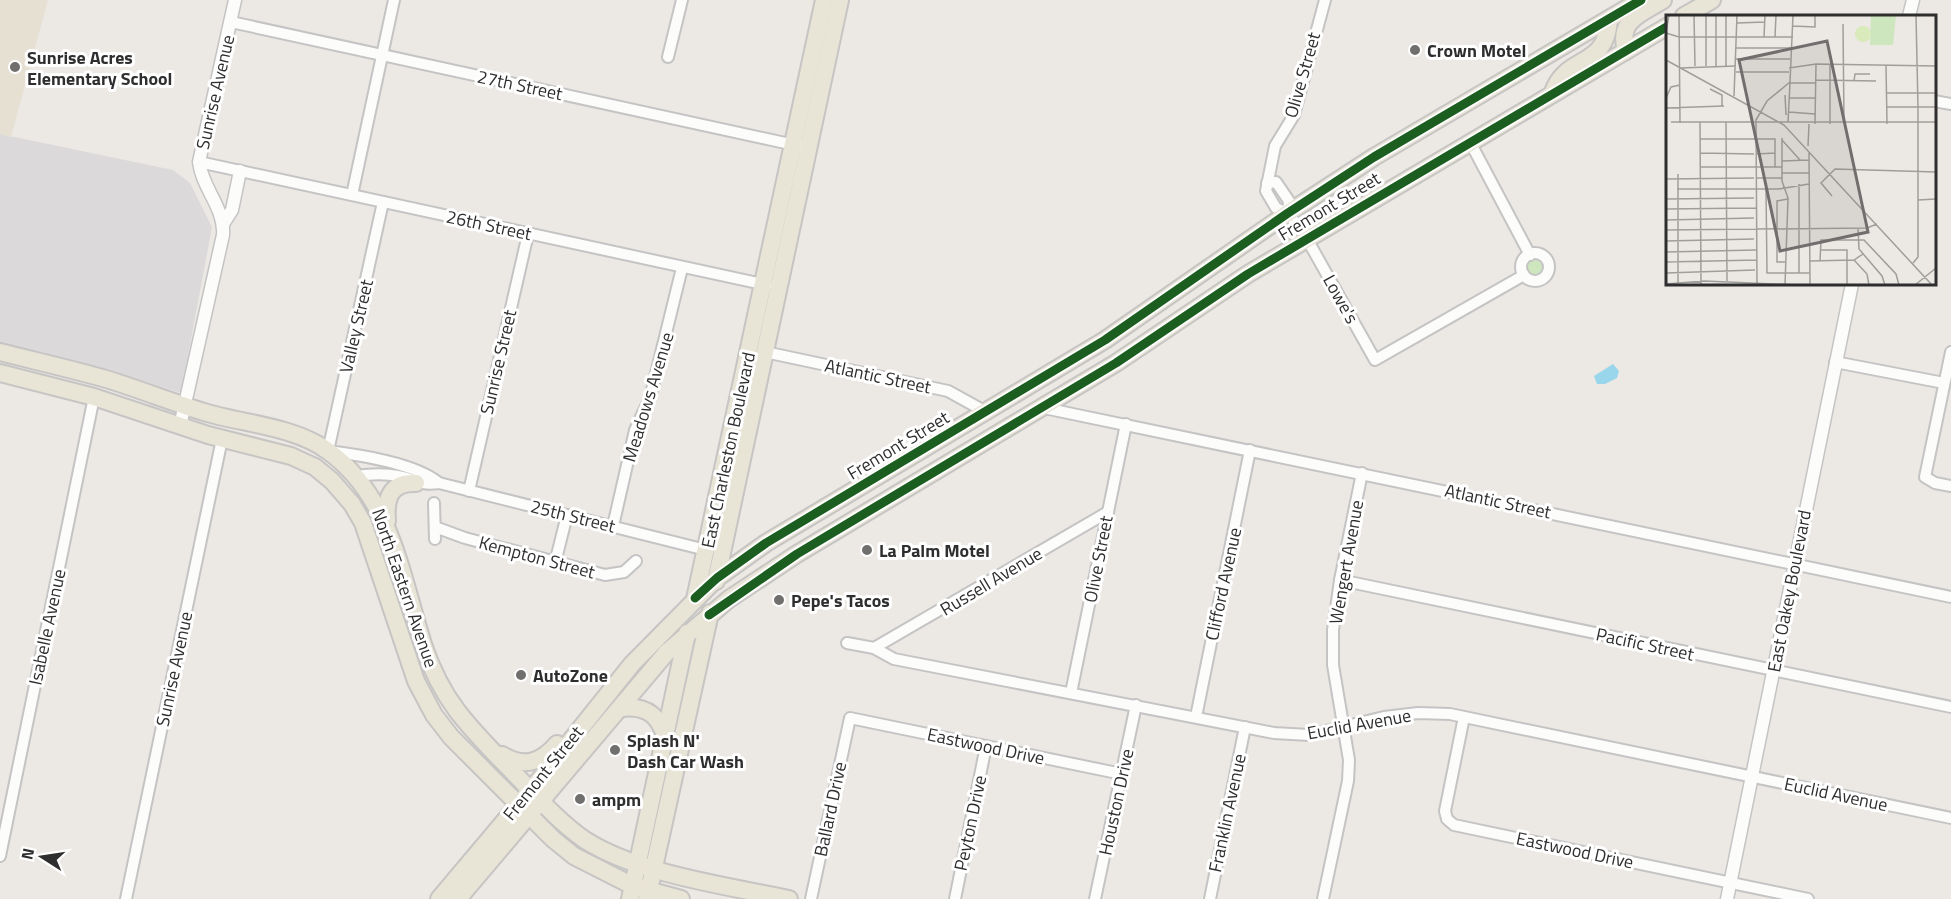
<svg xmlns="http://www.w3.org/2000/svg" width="1951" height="899" viewBox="0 0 1951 899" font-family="'Titillium Web',sans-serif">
	<rect width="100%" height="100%" fill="#ece8e4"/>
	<!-- industrial -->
	<path fill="#dcd9db" d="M0,134L173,170L190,183L212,227L181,393L112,371L0,344Z"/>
	<!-- education -->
	<path fill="#e6e0d3" d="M0,0H48L11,137L0,134Z"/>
	<!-- green -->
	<circle fill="#cee6be" cx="1539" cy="269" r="12"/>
	<!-- water -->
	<path fill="#99d6ec" d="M1613,364L1619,371L1617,378L1605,384H1597L1594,376Z"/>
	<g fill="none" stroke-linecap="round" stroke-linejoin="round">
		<defs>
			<g id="minor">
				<path d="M1325,0L1294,115L1275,146L1266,191L1276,208L1288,213L1307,239L1375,360L1524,275"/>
				<path d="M231,22L799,146"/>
				<path d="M668,57L682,0"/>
				<path d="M1934,101L1951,104"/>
				<path d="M1470,142L1530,255"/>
				<path d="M199,162L767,285"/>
				<path d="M1267,183L1276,182L1289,201L1288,213"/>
				<path d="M352,195L394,0"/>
				<path d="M383,202L328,451C360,455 415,463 439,483"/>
				<circle cx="1535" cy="267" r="14"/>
				<path d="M765,352L948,391L986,412"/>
				<path d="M1951,352L1925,477L1935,483L1951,486"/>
				<path d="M1835,362L1944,383"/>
				<path d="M1044,408L1951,597"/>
				<path d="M355,476C370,474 384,473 398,476C416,479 419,486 439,483L706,550"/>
				<path d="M469,491L528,234"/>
				<path d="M434,503L435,539"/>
				<path d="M613,526L635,430L650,398L682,268"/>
				<path d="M435,527L465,538L605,575L624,572L636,561"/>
				<path d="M555,563L567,515"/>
				<path d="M1340,580L1951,707"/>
				<path d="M847,643L874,648L894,659L1274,733L1309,735L1384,717L1418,713L1450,714L1951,818"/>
				<path d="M874,648L1108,512"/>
				<path d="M1071,693L1126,424"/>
				<path d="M1196,717L1250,450"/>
				<path d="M1464,717L1445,811L1447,819L1454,825L1808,899"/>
				<path d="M0,856L94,397"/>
				<path d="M126,899L222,439"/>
				<path d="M811,899L850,718L1122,774"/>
				<path d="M955,899L986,746"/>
				<path d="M1095,899L1136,705"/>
				<path d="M1210,899L1245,727"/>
				<path d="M1323,899L1348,781L1349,760L1333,665V630L1340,580L1362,473"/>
			</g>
			<g id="tertiary">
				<path d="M1909,16L1913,0"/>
				<path d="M223,224L232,210L240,171"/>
				<path d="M180,426L223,235C225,208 202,188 199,162L235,0"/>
				<path d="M1727,899L1852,284"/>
			</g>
			<g id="primary">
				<path d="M1684,16L1712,0"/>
				<path d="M1626,51C1617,20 1641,14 1663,0"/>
				<path d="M1553,92C1566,54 1607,69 1609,19"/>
				<path d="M0,352C35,361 71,369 106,379C139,389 171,402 204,412C243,424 294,426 328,451C392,497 401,577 424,647C442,700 468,726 506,765C531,790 556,820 585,840C638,874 728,886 789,899"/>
				<path d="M0,373L94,397L208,435L291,456L315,467L332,481L352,504L363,523L416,681L434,715L451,737L553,839L574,856L633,886L681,899"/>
				<path d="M387,521C385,497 391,482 416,483"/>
				<path d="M716,581L840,0"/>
				<path d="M695,599L824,0"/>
				<path d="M620,708C644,705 658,713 665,736"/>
				<path d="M502,755C524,768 541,763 557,744"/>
				<path d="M439,899L540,779L632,664L717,578L766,543L1105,340L1288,213L1374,157L1641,0"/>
				<path d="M458,899L667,652L729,599L797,554L1116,363L1248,274L1668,26"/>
				<path d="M630,899L687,633"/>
				<path d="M647,899L710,613"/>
			</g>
		</defs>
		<!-- minor casing -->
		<use href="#minor" stroke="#c5c4c5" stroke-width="14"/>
		<!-- tertiary casing -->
		<use href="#tertiary" stroke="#c5c4c5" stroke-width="15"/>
		<!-- primary casing -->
		<use href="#primary" stroke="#c6c5c4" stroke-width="20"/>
		<!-- minor -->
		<use href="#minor" stroke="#fcfcfb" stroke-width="10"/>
		<!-- tertiary -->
		<use href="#tertiary" stroke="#fcfcfb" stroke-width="12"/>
		<!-- primary -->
		<use href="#primary" stroke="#e8e4d6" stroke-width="16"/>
		<defs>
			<g id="cycleway">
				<path d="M695,598L717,578L766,543L1105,340L1288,213L1374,157L1641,0"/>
				<path d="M709,615L797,554L1116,363L1248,274L1668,26"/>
			</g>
		</defs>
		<!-- cycleway casing -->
		<use href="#cycleway" stroke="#fff" stroke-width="13"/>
		<!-- cycleway -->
		<use href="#cycleway" stroke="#1b5e20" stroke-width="9"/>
	</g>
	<!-- markers -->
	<g fill="#706f6e" stroke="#fff" stroke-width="2">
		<circle cx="1415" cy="50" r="6"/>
		<circle cx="15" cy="67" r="6"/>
		<circle cx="867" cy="550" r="6"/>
		<circle cx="779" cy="600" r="6"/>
		<circle cx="521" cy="675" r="6"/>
		<circle cx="615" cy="750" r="6"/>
		<circle cx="580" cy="799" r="6"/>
	</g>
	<g text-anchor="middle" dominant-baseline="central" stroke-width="6" stroke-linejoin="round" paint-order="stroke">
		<!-- poi labels -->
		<g font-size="18" font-weight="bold" fill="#2e2e2e" stroke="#fff" text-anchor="start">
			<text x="1427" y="50">Crown Motel</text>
			<text x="27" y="57">Sunrise Acres<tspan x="27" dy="21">Elementary School</tspan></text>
			<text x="879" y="550">La Palm Motel</text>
			<text x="791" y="600">Pepe's Tacos</text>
			<text x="533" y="675">AutoZone</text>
			<text x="627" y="740">Splash N'<tspan x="627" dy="21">Dash Car Wash</tspan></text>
			<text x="592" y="799">ampm</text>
		</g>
		<!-- street labels -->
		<g font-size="18" fill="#2e2e2e" stroke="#fff">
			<text transform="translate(1302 75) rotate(-74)">Olive Street</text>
			<text transform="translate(520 85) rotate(12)">27th Street</text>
			<text transform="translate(215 92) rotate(-77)">Sunrise Avenue</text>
			<text transform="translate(1329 206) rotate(-31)">Fremont Street</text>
			<text transform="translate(489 225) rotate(12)">26th Street</text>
			<text transform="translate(1341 299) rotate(61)">Lowe's</text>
			<text transform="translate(356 326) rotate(-77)">Valley Street</text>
			<text transform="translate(498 362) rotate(-77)">Sunrise Street</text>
			<text transform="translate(878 376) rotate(12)">Atlantic Street</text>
			<text transform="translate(648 397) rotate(-73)">Meadows Avenue</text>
			<text transform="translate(898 445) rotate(-31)">Fremont Street</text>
			<text transform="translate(728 450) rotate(-78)">East Charleston Boulevard</text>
			<text transform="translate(1498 501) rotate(12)">Atlantic Street</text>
			<text transform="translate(573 516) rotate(14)">25th Street</text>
			<text transform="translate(537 557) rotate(15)">Kempton Street</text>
			<text transform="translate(1098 559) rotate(-79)">Olive Street</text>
			<text transform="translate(1346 562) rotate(-80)">Wengert Avenue</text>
			<text transform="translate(991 581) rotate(-31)">Russell Avenue</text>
			<text transform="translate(1223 584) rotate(-78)">Clifford Avenue</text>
			<text transform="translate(405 588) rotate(71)">North Eastern Avenue</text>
			<text transform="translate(1789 591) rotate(-79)">East Oakey Boulevard</text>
			<text transform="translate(47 627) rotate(-78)">Isabelle Avenue</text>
			<text transform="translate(1645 644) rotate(12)">Pacific Street</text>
			<text transform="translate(174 669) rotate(-78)">Sunrise Avenue</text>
			<text transform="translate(1359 724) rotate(-10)">Euclid Avenue</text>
			<text transform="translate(986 746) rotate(12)">Eastwood Drive</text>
			<text transform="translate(543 773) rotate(-51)">Fremont Street</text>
			<text transform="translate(1836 794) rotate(12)">Euclid Avenue</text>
			<text transform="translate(1116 802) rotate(-78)">Houston Drive</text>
			<text transform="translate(830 809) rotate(-78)">Ballard Drive</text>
			<text transform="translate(1227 813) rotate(-78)">Franklin Avenue</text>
			<text transform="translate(970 823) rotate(-78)">Peyton Drive</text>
			<text transform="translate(1575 850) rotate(12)">Eastwood Drive</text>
		</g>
	</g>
	<!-- overview -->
	<g transform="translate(1666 15)">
		<rect width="270" height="270" fill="#ece8e4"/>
		<path d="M205,0H230L227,30H204Z" fill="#cee6be"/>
		<path d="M189 19a8 8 0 1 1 16 0a8 8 0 1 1-16 0Z" fill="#d9eabb"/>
		<path fill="none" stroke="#a09e9b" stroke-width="1.5" d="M13,0L14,108M28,0L29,51M250,0L252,93M71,8L99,7M177,9L178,109M127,11L149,12V0M0,18L13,22H127M0,18L3,0M98,22L99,0M109,22L110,0M70,33H125M70,44H124M0,45L118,110L266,270M40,51V0M50,51V0M60,51V0M220,51L221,109M14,53L70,51M123,53L150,49L270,51M70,57H123M150,65L210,66M188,66L189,59H204M44,74L56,80V91M221,78H270M119,80L120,100M68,81L71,0M0,83L5,72L14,70M123,83H149M221,92H270M0,93L58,91M123,97L149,99M5,107H270M34,107L35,270M60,107L61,266M122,107L124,68H150M149,109L150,49M164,109V49M116,123V166L122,183L119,270M34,124H109V152M116,125L134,145M142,131L143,109M143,137L144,270M34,138L88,139M90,139L109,138M116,146L143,145M34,152H116M116,158H143M90,163H116M0,164L88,163M133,169V258M11,174H113L143,169M100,174L101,258H144M166,181L155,168L169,154L270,157M0,184L88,183M252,185L270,184M0,194L90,193M0,205L88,203M192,213L193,234L216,261L219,270M0,215L201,213L211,209M0,226L88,224M154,235H181V270M0,237L90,235M188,245L201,259L203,270M144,246L188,245L197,239M154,246L155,225H198L230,259L233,270M0,247L91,245M119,247H111V186L122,184M247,248L252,242V92M0,258L89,255M0,269L38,266L134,270M12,269V159M91,270L90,105L101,86L124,67L127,0M249,270L270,253"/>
		<path fill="#706f6e" fill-opacity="0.15" stroke="#706f6e" stroke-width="3" d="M161,26L202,217L114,236L73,45Z"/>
		<rect width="270" height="270" fill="none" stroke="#2e2e2e" stroke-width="3"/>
	</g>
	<!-- north arrow -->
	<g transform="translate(42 857) rotate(282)" stroke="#ffffff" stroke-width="4.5" paint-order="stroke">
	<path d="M0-4.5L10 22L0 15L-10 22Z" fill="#2e2e2e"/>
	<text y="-9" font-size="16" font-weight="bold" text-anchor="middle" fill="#2e2e2e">N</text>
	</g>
</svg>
